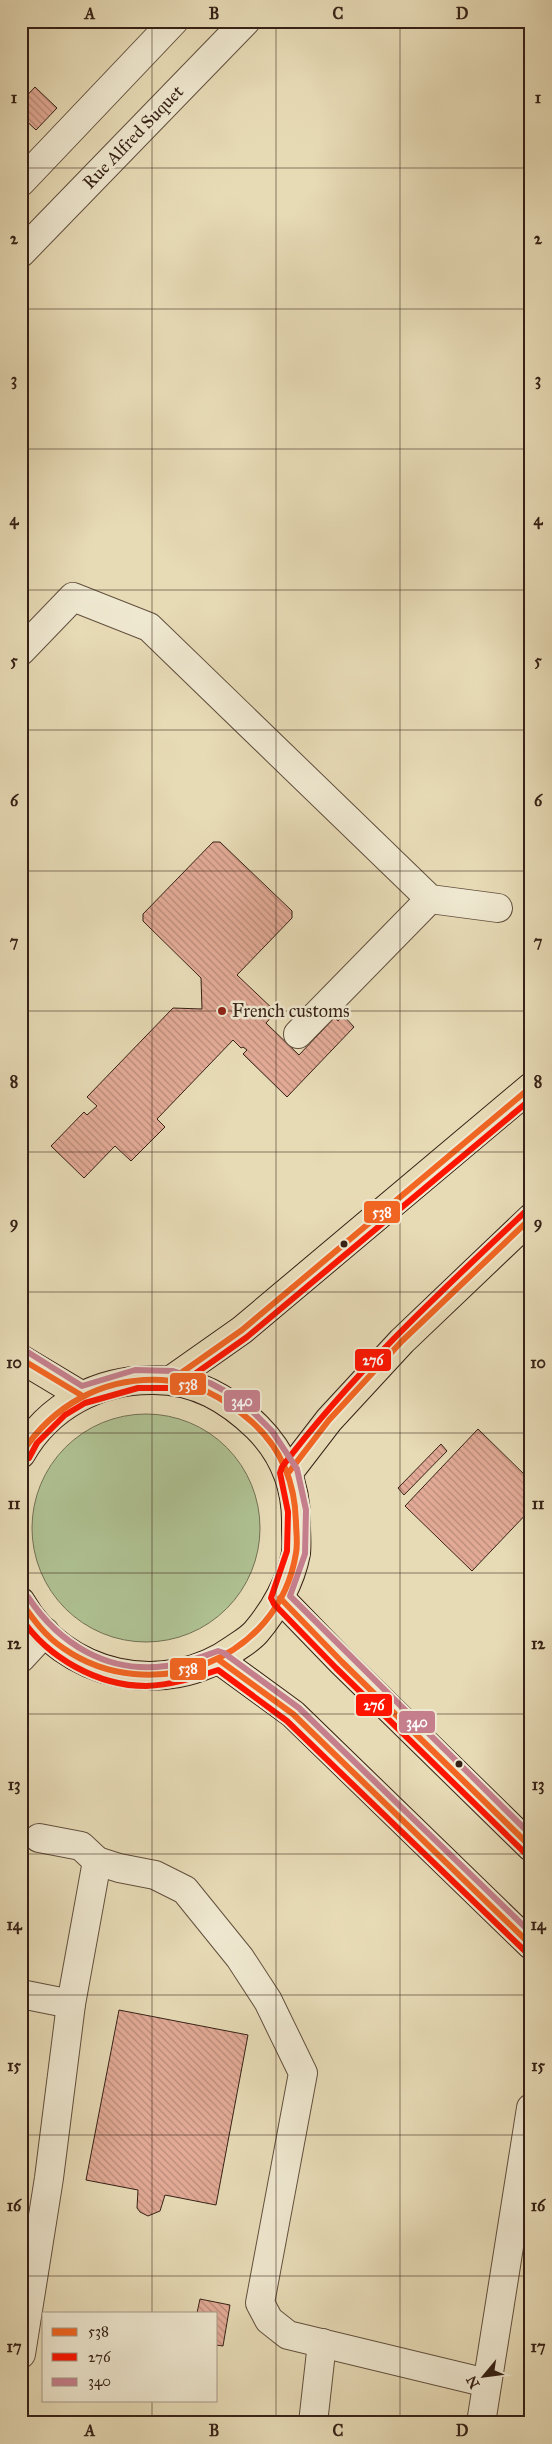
<svg xmlns="http://www.w3.org/2000/svg" width="552" height="2444" viewBox="0 0 552 2444" font-family="'IM FELL Great Primer',serif">
	<defs>
		<pattern id="building-back-hatch" width="6" height="6" patternUnits="userSpaceOnUse" patternTransform="scale(1.25)"><rect width="6" height="6" fill="#e3ab97"/><path d="M-1 5l2 2M0 0l6 6M5-1l2 2" fill="none" stroke="#b98b7a"/></pattern>
	</defs>
	<rect width="100%" height="100%" fill="#e7dbb6"/>
	<filter id="stains"><feTurbulence type="fractalNoise" baseFrequency=".004" numOctaves="4"/><feColorMatrix values="0 0 0 0 .2 0 0 0 0 .09 0 0 0 0 .02 0 0 0 .5 -.17"/></filter>
	<radialGradient id="worn" r=".72"><stop offset=".6" stop-color="#630" stop-opacity="0"/><stop offset="1" stop-color="#630" stop-opacity=".3"/></radialGradient>
	<!-- grass -->
	<circle fill="#afc192" stroke="#727154" cx="146" cy="1528" r="114"/>
	<!-- building -->
	<g fill="url(#building-back-hatch)" stroke="#362116">
		<path d="M35,87L57,108L36,130L21,116V102Z"/>
		<path d="M213,842H220L292,911V918L237,975L276,1012L266,1023L299,1055L335,1017L338,1021L343,1015L354,1027L287,1097L243,1054L247,1050L243,1047L241,1048L233,1040L157,1119L165,1127L131,1161L115,1146L84,1178L51,1146L84,1112L87,1115L97,1106L87,1097L173,1008L202,1009L201,978L143,921V914Z"/>
		<path d="M478,1429L531,1481V1509L472,1571L405,1506Z"/>
		<path d="M441,1444L447,1451L404,1495L398,1488Z"/>
		<path d="M119,2010L248,2035L216,2205L165,2195L160,2211L148,2216L140,2212L137,2208L138,2190L86,2180Z"/>
		<path d="M200,2299L230,2305L223,2346L216,2345V2313H197Z"/>
	</g>
	<g fill="none" stroke-linecap="round" stroke-linejoin="round">
		<defs>
			<g id="minor">
				<path d="M21,182L174,21"/>
				<path d="M21,253L246,21"/>
				<path d="M21,651L73,597L149,627L430,899L498,908"/>
				<path d="M298,1034L430,899"/>
				<path d="M21,1658L45,1632"/>
				<path d="M97,1861L119,1868L155,1875L185,1890L240,1958L268,2001L303,2073L260,2303L269,2320L288,2335L487,2383"/>
				<path d="M21,1994L71,2004"/>
				<path d="M21,2354L49,2178L71,2004L97,1861L81,1846L39,1838"/>
				<path d="M313,2423L322,2343"/>
				<path d="M481,2423L531,2108"/>
			</g>
			<g id="major">
				<path d="M21,1359L81,1395"/>
				<path d="M171,1380L242,1330L531,1087"/>
				<path d="M21,1454C48,1406 99,1379 154,1380C196,1380 228,1399 257,1427C284,1454 297,1488 296,1526C296,1535 297,1544 296,1553C291,1581 274,1611 256,1632C250,1639 241,1644 234,1649C165,1699 63,1677 21,1602"/>
				<path d="M289,1472L329,1420L402,1341L531,1218"/>
				<path d="M280,1598L342,1662L531,1847"/>
				<path d="M219,1660L293,1714L531,1945"/>
			</g>
		</defs>
		<!-- minor casing -->
		<use href="#minor" stroke="#62503e" stroke-width="30"/>
		<!-- major casing -->
		<use href="#major" stroke="#362116" stroke-width="30"/>
		<!-- minor -->
		<use href="#minor" stroke="#efe8d0" stroke-width="28"/>
		<!-- major -->
		<use href="#major" stroke="#e7dbb6" stroke-width="28"/>
		<defs>
			<g id="bus-1">
				<path d="M21,1359L81,1395"/>
				<path d="M171,1380L242,1330L531,1087"/>
				<path d="M21,1454C53,1405 103,1377 162,1380C197,1382 226,1399 252,1422C281,1448 295,1483 296,1522C296,1532 298,1543 296,1553C279,1661 150,1709 63,1648C45,1636 33,1619 21,1602"/>
				<path d="M289,1472L329,1420L402,1341L531,1218"/>
				<path d="M280,1598L342,1662L531,1847"/>
				<path d="M219,1660L293,1714L531,1945"/>
			</g>
			<g id="bus-2">
				<path d="M29,1458L37,1443L65,1415L85,1403L138,1388H175L247,1337L531,1099"/>
				<path d="M21,1618C48,1658 98,1686 146,1686C171,1685 194,1678 218,1670L287,1721L525,1951"/>
				<path d="M525,1853L336,1668L274,1604L271,1598L287,1551L288,1512L280,1473L282,1467C353,1373 439,1293 525,1212"/>
			</g>
			<g id="bus-3">
				<path d="M26,1351L82,1386L135,1370L173,1371L210,1383L240,1399L272,1431L297,1469L306,1510L305,1554L290,1596L531,1835"/>
				<path d="M28,1597C59,1644 108,1674 166,1666C184,1664 201,1657 218,1651L224,1653L299,1708L531,1933"/>
			</g>
		</defs>
		<!-- bus-1 casing -->
		<use href="#bus-1" stroke="#efe8d0" stroke-width="10"/>
		<!-- bus-2 casing -->
		<use href="#bus-2" stroke="#efe8d0" stroke-width="10"/>
		<!-- bus-3 casing -->
		<use href="#bus-3" stroke="#efe8d0" stroke-width="10"/>
		<!-- bus-1 -->
		<use href="#bus-1" stroke="#f26522" stroke-width="6"/>
		<!-- bus-2 -->
		<use href="#bus-2" stroke="#ff1400" stroke-width="6"/>
		<!-- bus-3 -->
		<use href="#bus-3" stroke="#c57f8c" stroke-width="6"/>
	</g>
	<!-- grid -->
	<path fill="none" stroke="#362116" stroke-width="1" stroke-opacity="0.55" d="M152,21V2313M276,21V2423M400,21V2423M21,168H531M21,309H531M21,449H531M21,590H531M21,730H531M21,871H531M21,1011H531M21,1152H531M21,1292H531M21,1433H531M21,1573H531M21,1714H531M21,1854H531M21,1995H531M21,2135H531M21,2276H531M152,2400V2423"/>
	<!-- markers -->
	<circle fill="#8f2418" stroke="#efe8d0" stroke-width="2" cx="222" cy="1011" r="5"/>
	<g fill="#362116" stroke="#efe8d0" stroke-width="2">
		<circle cx="344" cy="1244" r="4.5"/>
		<circle cx="459" cy="1764" r="4.5"/>
	</g>
	<g text-anchor="middle" dominant-baseline="central" stroke-width="5" stroke-linejoin="round" paint-order="stroke">
		<!-- street labels -->
		<g font-size="18" fill="#362116" stroke="#efe8d0">
			<text transform="translate(133 137) rotate(-46)">Rue Alfred Suquet</text>
		</g>
		<!-- poi labels -->
		<g font-size="18" fill="#362116" stroke="#efe8d0" text-anchor="start">
			<text x="232" y="1011">French customs</text>
		</g>
	</g>
	<g stroke="#efe8d0" stroke-width="2">
		<rect x="363" y="1200" width="38" height="24" rx="5" fill="#f26522"/>
		<rect x="354" y="1348" width="38" height="24" rx="5" fill="#ff1400"/>
		<rect x="169" y="1372" width="38" height="24" rx="5" fill="#f26522"/>
		<rect x="223" y="1389" width="38" height="24" rx="5" fill="#c57f8c"/>
		<rect x="169" y="1657" width="38" height="24" rx="5" fill="#f26522"/>
		<rect x="355" y="1693" width="38" height="24" rx="5" fill="#ff1400"/>
		<rect x="398" y="1710" width="38" height="24" rx="5" fill="#c57f8c"/>
	</g>
	<g font-size="14" text-anchor="middle" font-weight="bold" fill="#fff">
		<text x="382" y="1217">538</text>
		<text x="373" y="1365">276</text>
		<text x="188" y="1389">538</text>
		<text x="242" y="1406">340</text>
		<text x="188" y="1673">538</text>
		<text x="374" y="1710">276</text>
		<text x="417" y="1727">340</text>
	</g>
	<!-- margin -->
	<rect width="552" height="2444" fill="none" stroke="#e7dbb6" stroke-width="55"/>
	<!-- legend -->
	<rect x="42" y="2312" width="175" height="90" fill="#efe8d0" stroke="#a59886"/>
	<rect x="52" y="2328" width="25" height="8" fill="#f26522" stroke="#a59886"/>
	<text x="88" y="2336" font-size="15" fill="#362116">538</text>
	<rect x="52" y="2353" width="25" height="8" fill="#ff1400" stroke="#a59886"/>
	<text x="88" y="2362" font-size="15" fill="#362116">276</text>
	<rect x="52" y="2378" width="25" height="8" fill="#c57f8c" stroke="#a59886"/>
	<text x="88" y="2386" font-size="15" fill="#362116">340</text>
	<!-- north arrow -->
	<g transform="translate(484 2376) rotate(241)" stroke="#efe8d0" stroke-width="4" paint-order="stroke">
	<path d="M0-4L9 19L0 12L-9 19Z" fill="#362116"/>
	<text y="-8" font-size="14" font-weight="bold" text-anchor="middle" fill="#362116">N</text>
	</g>
	<rect x="28" y="28" width="496" height="2388" fill="none" stroke="#362116" stroke-width="2"/>
	<g font-size="16" text-anchor="middle" font-weight="bold" fill="#362116">
		<text x="90" y="19">A</text>
		<text x="214" y="19">B</text>
		<text x="338" y="19">C</text>
		<text x="462" y="19">D</text>
		<text x="14" y="103">1</text>
		<text x="538" y="103">1</text>
		<text x="14" y="244">2</text>
		<text x="538" y="244">2</text>
		<text x="14" y="385">3</text>
		<text x="538" y="385">3</text>
		<text x="14" y="525">4</text>
		<text x="538" y="525">4</text>
		<text x="14" y="666">5</text>
		<text x="538" y="666">5</text>
		<text x="14" y="806">6</text>
		<text x="538" y="806">6</text>
		<text x="14" y="947">7</text>
		<text x="538" y="947">7</text>
		<text x="14" y="1087">8</text>
		<text x="538" y="1087">8</text>
		<text x="14" y="1228">9</text>
		<text x="538" y="1228">9</text>
		<text x="14" y="1368">10</text>
		<text x="538" y="1368">10</text>
		<text x="14" y="1509">11</text>
		<text x="538" y="1509">11</text>
		<text x="14" y="1649">12</text>
		<text x="538" y="1649">12</text>
		<text x="14" y="1790">13</text>
		<text x="538" y="1790">13</text>
		<text x="14" y="1930">14</text>
		<text x="538" y="1930">14</text>
		<text x="14" y="2071">15</text>
		<text x="538" y="2071">15</text>
		<text x="14" y="2211">16</text>
		<text x="538" y="2211">16</text>
		<text x="14" y="2352">17</text>
		<text x="538" y="2352">17</text>
		<text x="90" y="2436">A</text>
		<text x="214" y="2436">B</text>
		<text x="338" y="2436">C</text>
		<text x="462" y="2436">D</text>
	</g>
	<rect width="100%" height="100%" filter="url(#stains)"/>
	<rect width="100%" height="100%" fill="url(#worn)"/>
</svg>
